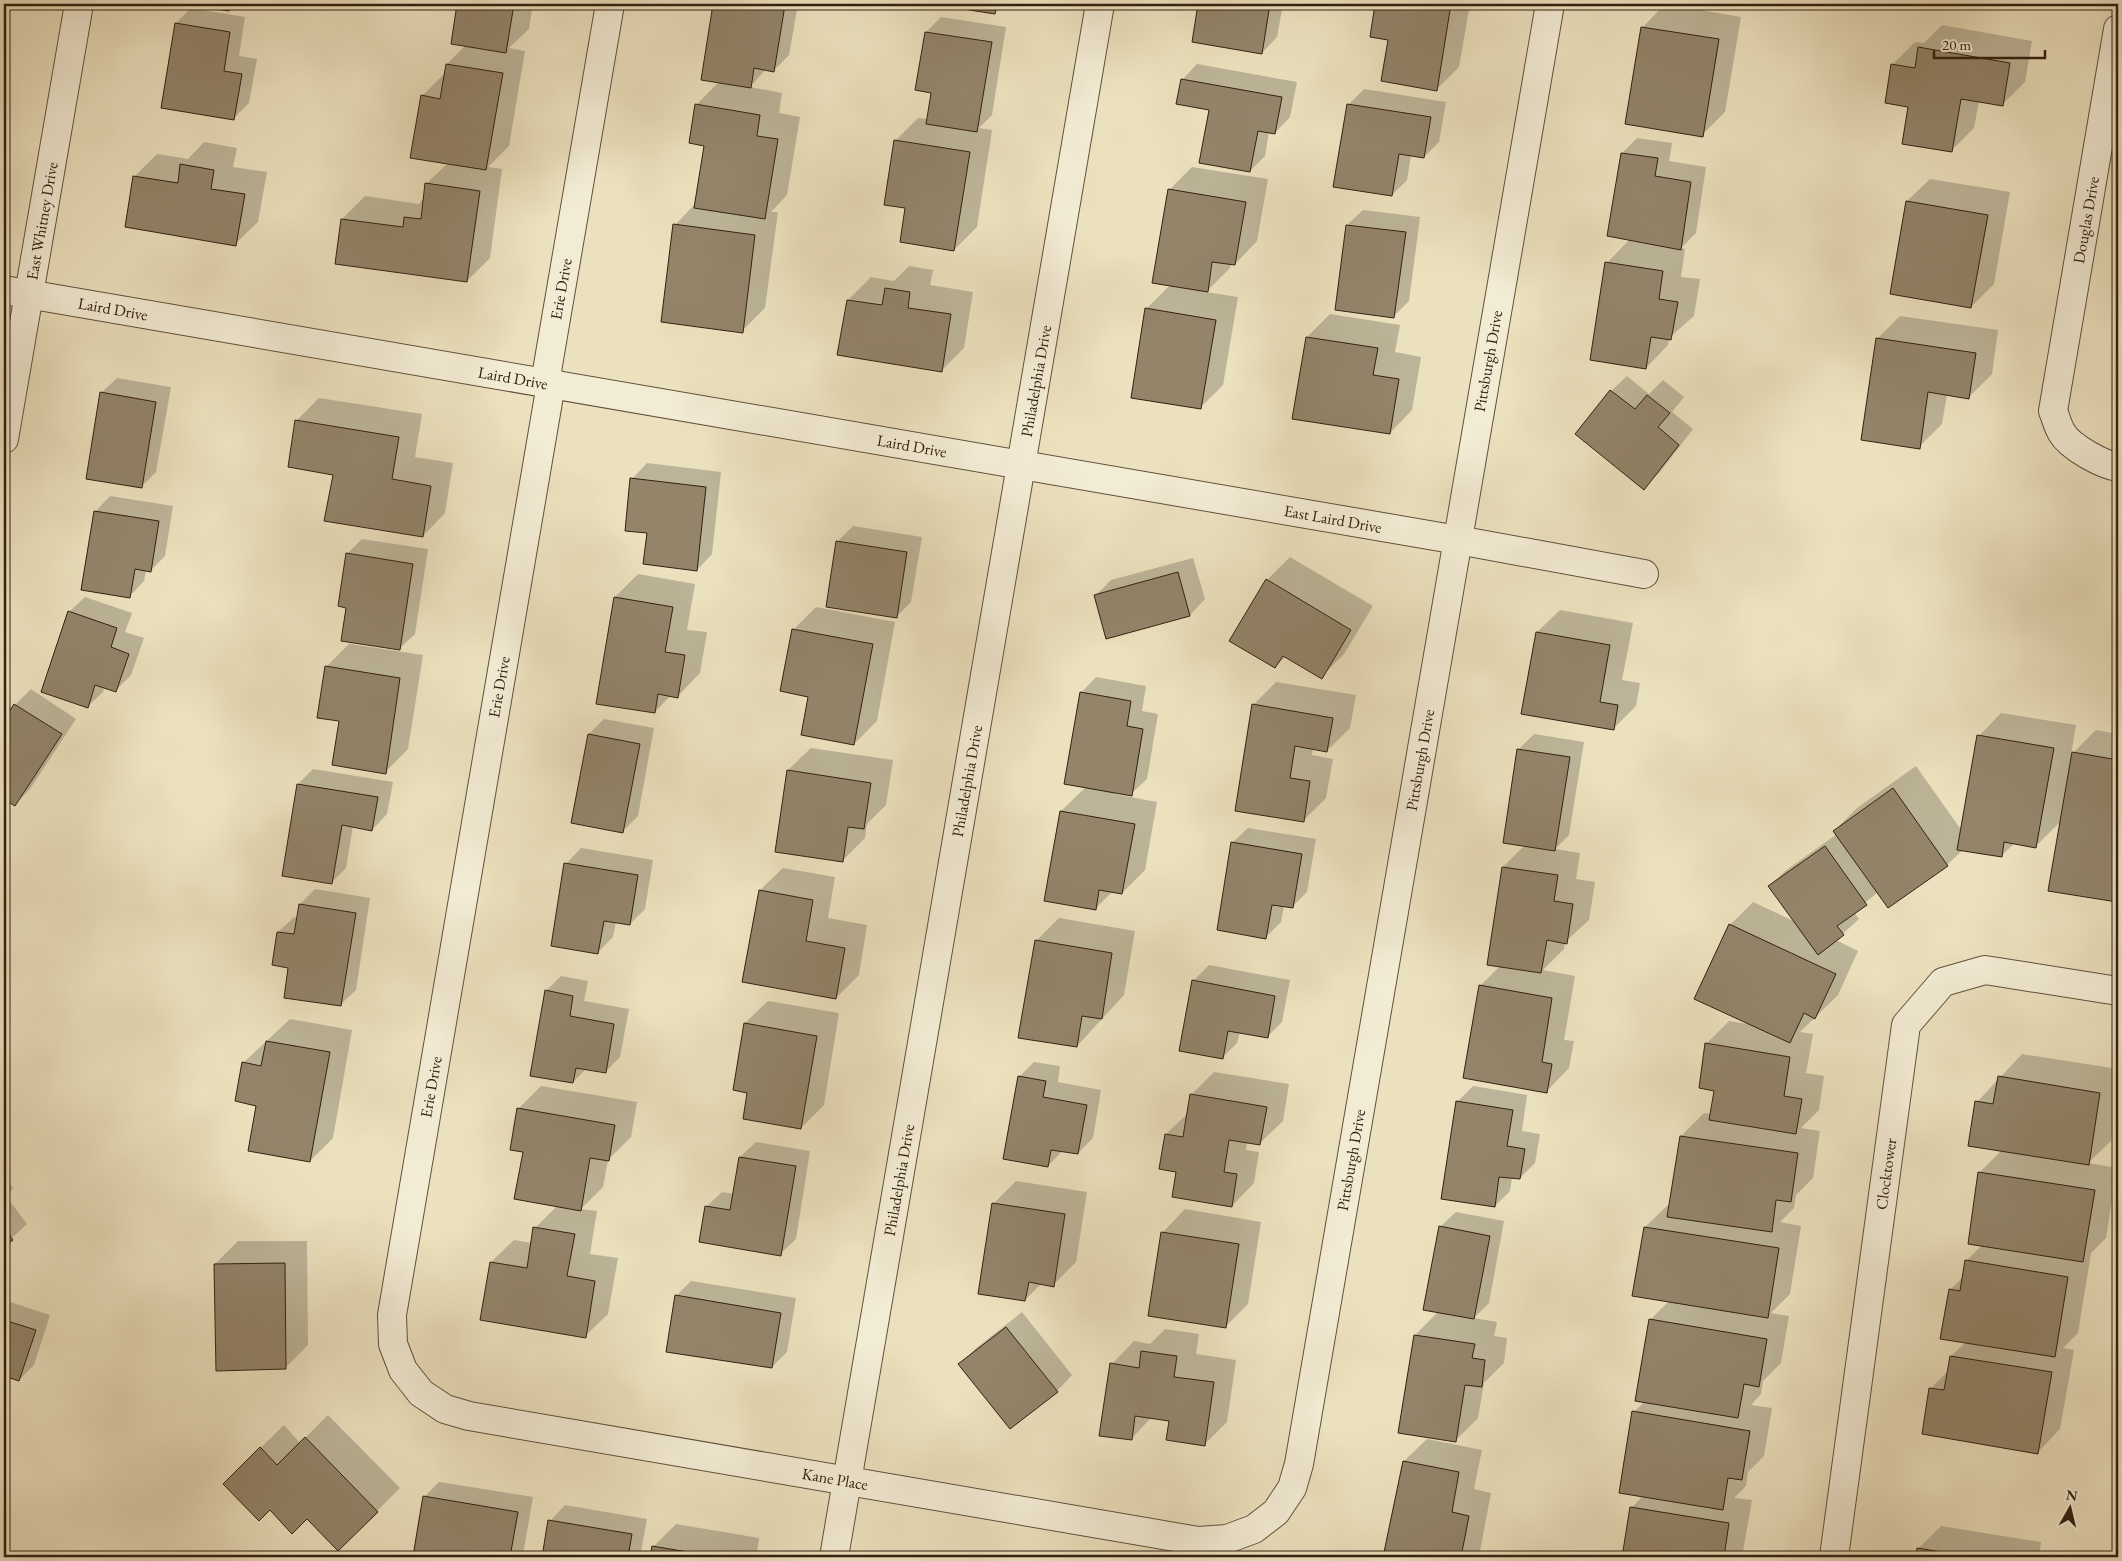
<svg xmlns="http://www.w3.org/2000/svg" width="2122" height="1561" viewBox="0 0 2122 1561" font-family="'EB Garamond',serif">
	<rect width="100%" height="100%" fill="#ece1be"/>
	<filter id="stains"><feTurbulence type="fractalNoise" baseFrequency=".004" numOctaves="4"/><feColorMatrix values="0 0 0 0 .2 0 0 0 0 .09 0 0 0 0 .02 0 0 0 .5 -.17"/></filter>
	<radialGradient id="worn" r=".72"><stop offset=".6" stop-color="#630" stop-opacity="0"/><stop offset="1" stop-color="#630" stop-opacity=".3"/></radialGradient>
	<!-- shadow -->
	<g fill="#0003">
		<path d="M191,4H234L228,9Z"/>
		<path d="M459,4H533L529,29L509,48L525,51L509,146L488,167L502,169L490,258L467,281L342,219L365,196L419,204L424,198L426,184L448,163L422,96L445,73L447,64L466,45L452,43Z"/>
		<path d="M714,4H798L789,55L774,70L766,69L750,87L782,93L779,113L800,117L787,195L771,212H778L765,308L742,331L675,225L696,203L706,145L696,105L720,81L702,79Z"/>
		<path d="M939,4H1003L995,13Z"/>
		<path d="M1199,4H1283L1277,37L1262,53L1193,41Z"/>
		<path d="M1377,4H1470L1459,67L1436,90L1390,39L1371,36Z"/>
		<path d="M1665,4L1741,17L1725,112L1702,135L1626,123L1643,27Z"/>
		<path d="M191,8L245,17L239,56L257,59L249,103L234,118L176,23Z"/>
		<path d="M941,17L1006,27L992,115L979,128L992,130L977,227L954,250L907,207L895,141L918,118L928,119L932,91L926,32Z"/>
		<path d="M1942,25L2032,41L2025,82L2002,105L1979,101L1974,128L1951,151L1892,65L1915,42L1924,43Z"/>
		<path d="M1197,64L1297,82L1290,117L1275,133L1269,132L1265,156L1250,171L1210,109L1182,80Z"/>
		<path d="M1364,89L1446,102L1439,142L1424,157L1411,155L1407,180L1392,195L1335,186L1349,104Z"/>
		<path d="M1637,138L1672,143L1669,161L1706,167L1696,233L1681,248L1685,249L1681,277L1700,279L1694,316L1669,338L1668,345L1646,368L1607,263L1631,238L1622,153Z"/>
		<path d="M204,142L237,148L233,167L267,172L258,222L235,244L134,177L157,154L188,159Z"/>
		<path d="M1192,167L1268,179L1257,241L1235,264L1231,263L1230,268L1206,292L1238,297L1223,385L1200,408L1147,308L1170,285L1169,190Z"/>
		<path d="M1930,179L2010,192L1994,284L1971,307L1907,201Z"/>
		<path d="M1363,210L1420,217L1409,301L1394,316L1347,225Z"/>
		<path d="M909,266L933,270L930,285L973,292L964,348L941,371L848,300L871,277L894,281Z"/>
		<path d="M1330,314L1400,325L1395,352L1421,357L1412,410L1390,433L1307,337Z"/>
		<path d="M1900,316L1998,330L1992,374L1969,397L1947,394L1942,424L1919,447L1877,339Z"/>
		<path d="M1627,376L1649,394L1663,380L1684,397L1672,412L1693,429L1659,473L1643,488L1576,434L1611,391Z"/>
		<path d="M117,378L171,387L156,472L141,487L101,393Z"/>
		<path d="M319,398L422,414L415,457L453,463L445,513L423,536L334,473L297,420Z"/>
		<path d="M647,463L721,472L712,554L697,570L648,532L632,479Z"/>
		<path d="M110,496L173,506L165,556L150,571L146,570L144,581L129,597L95,512Z"/>
		<path d="M853,526L922,537L911,602L896,617L837,542Z"/>
		<path d="M362,539L428,549L415,634L399,649L348,607L347,554Z"/>
		<path d="M1290,557L1373,606L1344,654L1321,677L1286,656L1275,667L1231,641L1267,580Z"/>
		<path d="M1193,558L1205,599L1190,615L1095,596L1111,580Z"/>
		<path d="M638,574L695,584L687,630L707,632L700,673L678,696L671,695L655,712L615,597Z"/>
		<path d="M85,597L132,613L125,632L144,638L131,675L116,690L104,687L103,692L87,707L69,612Z"/>
		<path d="M816,607L895,622L877,721L854,744L810,696L793,630Z"/>
		<path d="M1560,610L1633,623L1622,680L1640,683L1636,706L1613,729L1537,632Z"/>
		<path d="M351,642L350,644L423,655L408,749L385,772L340,720L326,667Z"/>
		<path d="M1096,677L1146,686L1142,711L1158,714L1147,779L1131,794L1115,792V794L1157,802L1145,870L1122,893L1113,891L1095,909L1061,811L1086,787L1081,693Z"/>
		<path d="M1276,682L1356,695L1350,728L1327,751L1313,748L1312,755L1333,759L1326,798L1303,821L1254,704Z"/>
		<path d="M31,689L76,719L30,789L15,804L4,797V722L15,705Z"/>
		<path d="M2001,713L2076,725L2071,755L2096,730L2118,734V899L2117,901L2061,821L2036,846L2015,843L2001,856L1963,850L1947,865L1878,892L1854,912L1859,919L1836,940L1858,951L1838,995L1800,1032L1813,1034L1806,1073L1824,1076L1819,1110L1801,1128L1820,1131L1813,1178L1796,1195L1794,1208L1780,1222L1801,1226L1790,1294L1771,1313L1789,1316L1781,1363L1763,1381L1761,1394L1751,1405L1772,1408L1764,1456L1748,1472L1746,1486L1734,1498L1752,1500L1742,1557H1623L1631,1508L1643,1496L1634,1412L1644,1402L1650,1320L1669,1301L1645,1227L1668,1205H1670L1681,1136L1704,1113L1711,1114L1715,1090L1707,1043L1729,1021L1748,1024L1730,925L1753,902L1796,922L1770,886L1785,871L1837,834L1834,831L1857,808L1916,766L1962,831L1979,736Z"/>
		<path d="M604,719L654,728L638,816L623,831L589,734Z"/>
		<path d="M1534,734L1584,742L1569,835L1555,849L1580,853L1576,879L1595,882L1589,920L1565,942L1564,949L1543,970L1575,976L1564,1040L1574,1041L1569,1068L1547,1091L1480,986L1501,965L1503,867L1525,845L1519,749Z"/>
		<path d="M811,748L893,760L886,805L867,824L865,838L842,861L788,770Z"/>
		<path d="M313,769L393,782L387,814L372,830L353,826L346,868L331,883L283,875L298,784Z"/>
		<path d="M1248,828L1316,839L1307,892L1292,907L1284,906L1281,922L1266,937L1232,843Z"/>
		<path d="M581,848L653,860L645,909L630,924L616,922L613,937L598,952L566,864Z"/>
		<path d="M783,868L835,877L828,918L867,925L859,975L836,998L760,890Z"/>
		<path d="M315,889L370,898L356,990L340,1005L290,967L278,932L294,917L298,918L300,904Z"/>
		<path d="M1059,918L1135,931L1124,995L1077,1046L1036,941Z"/>
		<path d="M1209,965L1290,980L1282,1022L1267,1037L1240,1032L1237,1043L1222,1058L1193,981Z"/>
		<path d="M561,976L588,981L584,1001L629,1009L620,1057L605,1072L586,1069L573,1082L546,991Z"/>
		<path d="M768,1001L839,1013L824,1105L801,1128L748,1092L745,1023Z"/>
		<path d="M290,1019L352,1030L333,1138L310,1161L257,1105L243,1063Z"/>
		<path d="M2022,1054L2118,1069V1094L2111,1141L2088,1163L2117,1168L2106,1238L2091,1253L2078,1333L2063,1348L2074,1350L2060,1429L2038,1452L1931,1388L1949,1370L1951,1356L1966,1342L1950,1290L1964,1276L1967,1260L1982,1245L1979,1173L2002,1150L1977,1102Z"/>
		<path d="M1034,1062L1060,1066L1058,1082L1101,1090L1093,1138L1078,1153L1063,1150L1048,1166L1019,1077Z"/>
		<path d="M1214,1072L1289,1084L1283,1121L1260,1143L1247,1141L1246,1150L1259,1152L1254,1183L1232,1206L1177,1171L1166,1134L1188,1113L1191,1095Z"/>
		<path d="M541,1086L637,1102L631,1137L608,1160L603,1187L581,1209L597,1211L590,1254L618,1258L608,1314L585,1336L491,1262L514,1240L532,1243L535,1228L557,1206L524,1151L518,1109Z"/>
		<path d="M1473,1086L1527,1095L1522,1131L1540,1134L1535,1163L1520,1178L1512,1177L1510,1191L1495,1206L1457,1102Z"/>
		<path d="M756,1142L810,1151L796,1239L780,1254L706,1207L722,1192L734,1194L740,1157Z"/>
		<path d="M4,1175L13,1188L6,1196L27,1224L4,1245Z"/>
		<path d="M1016,1181L1087,1192L1076,1262L1053,1285L1042,1283L1025,1300L993,1204Z"/>
		<path d="M1185,1209L1261,1222L1248,1304L1225,1327L1149,1315L1163,1232Z"/>
		<path d="M1456,1212L1504,1221L1489,1303L1474,1318L1497,1322L1494,1336L1507,1338L1504,1363L1484,1383L1478,1418L1455,1441L1415,1335L1439,1311L1440,1227Z"/>
		<path d="M238,1241H307L308,1345L285,1368L215,1264Z"/>
		<path d="M691,1281L796,1298L787,1352L772,1367L676,1296Z"/>
		<path d="M4,1300L50,1315L34,1365L19,1380L7,1376L4,1385Z"/>
		<path d="M1022,1312L1072,1375L1057,1391L960,1365L975,1349Z"/>
		<path d="M1165,1329L1199,1334L1196,1354L1236,1360L1227,1422L1204,1445L1170,1420L1152,1417L1131,1439L1112,1364L1134,1341L1150,1344Z"/>
		<path d="M328,1415L400,1488L338,1550L307,1518L270,1509L224,1484L284,1425L300,1443Z"/>
		<path d="M1427,1439L1482,1450L1474,1489L1491,1493L1480,1551L1474,1557H1385L1404,1461Z"/>
		<path d="M439,1482L533,1497L523,1555L521,1557H427L414,1555L424,1497Z"/>
		<path d="M565,1505L647,1519L640,1557H543L550,1521Z"/>
		<path d="M676,1524L759,1538L756,1557H651L653,1547Z"/>
		<path d="M1941,1526L2041,1542L2039,1557H1917L1918,1549Z"/>
	</g>
	<!-- building -->
	<g fill="#93846a" stroke="#332010">
		<path d="M183,4H230L229,11Z"/>
		<path d="M457,4H514L506,53L451,44Z"/>
		<path d="M713,4L785,5L774,72L754,68L751,88L701,80Z"/>
		<path d="M931,4H997L995,14Z"/>
		<path d="M1198,4H1270L1262,54L1192,42Z"/>
		<path d="M1375,4H1451L1437,91L1381,81L1388,40L1370,37Z"/>
		<path d="M1693,4H1727L1726,9Z"/>
		<path d="M175,23L230,32L224,71L242,74L234,120L161,108Z"/>
		<path d="M1641,27L1719,39L1703,137L1625,124Z"/>
		<path d="M925,32L992,42L977,132L926,124L931,93L915,90Z"/>
		<path d="M1918,47L2010,63L2003,106L1961,99L1952,152L1902,144L1908,107L1885,103L1891,64L1915,68Z"/>
		<path d="M446,64L503,73L486,170L410,158L421,95L440,99Z"/>
		<path d="M1181,79L1282,97L1275,134L1258,131L1250,172L1199,163L1209,110L1176,104Z"/>
		<path d="M695,104L760,115L757,136L778,139L765,219L694,208L704,146L689,143Z"/>
		<path d="M1347,104L1431,117L1424,158L1399,154L1392,196L1333,187Z"/>
		<path d="M894,140L970,152L954,251L900,242L905,208L884,205Z"/>
		<path d="M1621,153L1658,158L1655,176L1691,182L1681,250L1607,236Z"/>
		<path d="M180,164L214,170L211,189L245,194L236,246L125,227L133,176L178,183Z"/>
		<path d="M425,183L480,191L467,282L335,264L341,219L403,227L404,217L421,219Z"/>
		<path d="M1168,189L1246,202L1235,265L1212,262L1208,292L1152,283Z"/>
		<path d="M1906,201L1988,215L1971,308L1890,294Z"/>
		<path d="M673,224L755,235L743,333L661,322Z"/>
		<path d="M1346,225L1406,232L1394,318L1335,310Z"/>
		<path d="M1605,262L1663,271L1659,299L1678,302L1671,340L1651,337L1646,369L1590,360Z"/>
		<path d="M885,288L910,292L908,308L951,314L942,372L837,355L847,300L882,305Z"/>
		<path d="M1145,308L1216,320L1201,409L1131,398Z"/>
		<path d="M1306,337L1378,348L1373,375L1399,379L1390,434L1292,419Z"/>
		<path d="M1876,338L1976,353L1969,399L1928,392L1920,449L1861,440Z"/>
		<path d="M1610,390L1635,409L1647,395L1670,413L1658,427L1679,445L1644,490L1575,434Z"/>
		<path d="M100,392L156,402L142,488L86,479Z"/>
		<path d="M295,420L399,437L392,479L431,486L423,537L324,521L333,475L288,467Z"/>
		<path d="M630,478L706,487L697,571L643,564L647,533L625,531Z"/>
		<path d="M94,511L159,521L151,572L135,569L130,598L81,590Z"/>
		<path d="M836,541L907,552L897,618L826,607Z"/>
		<path d="M346,553L413,564L400,650L341,641L346,608L338,606Z"/>
		<path d="M1178,572L1190,616L1106,639L1094,595Z"/>
		<path d="M1266,579L1351,630L1322,679L1283,656L1275,668L1229,641Z"/>
		<path d="M614,597L673,607L665,652L685,655L678,698L658,694L655,713L596,704Z"/>
		<path d="M68,611L117,628L111,647L129,654L116,692L95,685L88,708L41,692Z"/>
		<path d="M792,629L873,644L854,745L801,735L808,697L780,691Z"/>
		<path d="M1536,632L1610,645L1600,702L1618,705L1614,730L1521,714Z"/>
		<path d="M325,666L400,678L386,774L332,765L339,721L317,718Z"/>
		<path d="M1080,692L1131,701L1127,726L1143,729L1132,796L1064,784Z"/>
		<path d="M14,704L62,734L15,806L4,799V720Z"/>
		<path d="M1252,704L1333,718L1327,752L1295,746L1290,778L1310,781L1304,822L1235,811Z"/>
		<path d="M588,734L640,744L623,833L571,823Z"/>
		<path d="M1977,735L2054,748L2036,848L2004,842L2002,857L1957,850Z"/>
		<path d="M1517,749L1570,757L1555,851L1503,843Z"/>
		<path d="M2072,752L2118,760L2117,902L2048,891Z"/>
		<path d="M787,770L871,783L864,829L848,827L843,862L775,852Z"/>
		<path d="M297,784L378,797L372,831L342,825L332,884L282,876Z"/>
		<path d="M1893,788L1948,866L1888,908L1833,831Z"/>
		<path d="M1060,811L1135,824L1122,894L1099,890L1096,910L1044,901Z"/>
		<path d="M1231,842L1302,854L1293,908L1272,905L1266,939L1217,930Z"/>
		<path d="M1825,846L1867,905L1837,926L1844,935L1818,955L1768,886Z"/>
		<path d="M564,863L638,875L630,925L604,921L598,954L551,946Z"/>
		<path d="M1502,867L1558,875L1554,901L1573,904L1567,944L1547,940L1541,973L1487,965Z"/>
		<path d="M759,890L813,900L806,941L845,948L836,999L742,982Z"/>
		<path d="M299,904L356,913L341,1006L284,998L288,968L272,965L277,932L294,934Z"/>
		<path d="M1729,924L1836,974L1815,1019L1804,1013L1790,1043L1694,999Z"/>
		<path d="M1035,940L1112,953L1102,1019L1082,1016L1077,1047L1018,1038Z"/>
		<path d="M1192,980L1275,996L1268,1038L1228,1031L1223,1059L1179,1051Z"/>
		<path d="M1479,985L1552,998L1542,1062L1552,1064L1547,1093L1463,1078Z"/>
		<path d="M545,990L573,996L570,1016L614,1024L606,1073L576,1068L573,1083L530,1076Z"/>
		<path d="M744,1023L817,1036L801,1129L743,1119L747,1093L733,1090Z"/>
		<path d="M266,1041L330,1052L310,1162L248,1151L256,1106L235,1101L242,1062L261,1066Z"/>
		<path d="M1705,1043L1790,1057L1784,1096L1802,1099L1796,1134L1709,1120L1714,1091L1699,1088Z"/>
		<path d="M1018,1076L1046,1081L1043,1097L1087,1105L1078,1154L1051,1150L1048,1167L1003,1159Z"/>
		<path d="M1998,1076L2100,1093L2089,1165L1968,1146L1975,1101L1993,1104Z"/>
		<path d="M1190,1094L1267,1107L1260,1145L1229,1140L1224,1172L1237,1174L1232,1207L1172,1197L1176,1172L1159,1169L1165,1134L1183,1137Z"/>
		<path d="M1456,1101L1513,1110L1507,1146L1525,1149L1520,1179L1499,1177L1495,1207L1441,1199Z"/>
		<path d="M517,1108L615,1125L609,1161L590,1158L581,1211L514,1199L523,1152L510,1150Z"/>
		<path d="M1680,1136L1798,1153L1791,1202L1776,1200L1772,1232L1667,1217Z"/>
		<path d="M739,1157L796,1166L781,1256L699,1242L705,1206L730,1210Z"/>
		<path d="M1978,1172L2095,1190L2083,1262L1968,1244Z"/>
		<path d="M992,1203L1065,1214L1054,1287L1029,1282L1025,1301L978,1294Z"/>
		<path d="M1439,1226L1490,1236L1474,1319L1423,1310Z"/>
		<path d="M533,1227L575,1234L567,1276L595,1281L586,1338L480,1320L490,1262L527,1268Z"/>
		<path d="M1644,1227L1779,1248L1768,1318L1632,1296Z"/>
		<path d="M4,1228L13,1240L4,1247Z"/>
		<path d="M1161,1232L1239,1244L1226,1328L1148,1316Z"/>
		<path d="M1965,1260L2068,1277L2055,1357L1940,1339L1949,1289L1960,1291Z"/>
		<path d="M285,1263L286,1369L216,1371L214,1264Z"/>
		<path d="M675,1295L781,1313L772,1368L666,1352Z"/>
		<path d="M1649,1319L1767,1339L1759,1387L1744,1384L1738,1418L1635,1401Z"/>
		<path d="M4,1320L36,1330L19,1381L4,1376Z"/>
		<path d="M1006,1327L1058,1392L1010,1429L958,1364Z"/>
		<path d="M1414,1335L1475,1344L1472,1358L1485,1360L1482,1387L1465,1385L1456,1442L1398,1433Z"/>
		<path d="M1141,1351L1177,1356L1174,1377L1214,1382L1205,1446L1166,1440L1169,1421L1135,1416L1132,1440L1099,1436L1110,1363L1139,1368Z"/>
		<path d="M1950,1356L2052,1372L2038,1454L1922,1434L1929,1388L1944,1390Z"/>
		<path d="M1632,1411L1750,1431L1742,1480L1728,1478L1723,1510L1619,1493Z"/>
		<path d="M305,1437L378,1512L338,1551L307,1519L292,1534L270,1510L259,1521L223,1484L260,1447L277,1465Z"/>
		<path d="M1403,1461L1459,1472L1452,1512L1469,1516L1461,1557H1383Z"/>
		<path d="M423,1496L518,1512L510,1557L413,1556Z"/>
		<path d="M1630,1507L1729,1523L1724,1557H1622Z"/>
		<path d="M548,1520L632,1534L628,1557H542Z"/>
		<path d="M652,1546L718,1557H650Z"/>
		<path d="M1917,1548L1973,1557H1916Z"/>
	</g>
	<g fill="none" stroke-linecap="round" stroke-linejoin="round">
		<defs>
			<g id="minor">
				<path d="M610,4L547,371L551,384L392,1315L393,1344L403,1370L421,1393L445,1409L469,1416L1198,1541L1227,1539L1254,1529L1276,1512L1292,1488L1299,1464L1550,4"/>
				<path d="M2118,29L2053,411C2056,418 2058,427 2062,433C2070,447 2103,465 2118,467"/>
				<path d="M4,290L1458,540L1644,574"/>
				<path d="M4,439L79,4"/>
				<path d="M834,1557L1100,4"/>
				<path d="M1834,1557L1906,1025L1943,982L1985,970L2118,991"/>
			</g>
		</defs>
		<!-- minor casing -->
		<use href="#minor" stroke="#61503c" stroke-width="30"/>
		<!-- minor -->
		<use href="#minor" stroke="#f3ecd5" stroke-width="28"/>
	</g>
	<g text-anchor="middle" dominant-baseline="central" stroke-width="4.5" stroke-linejoin="round" paint-order="stroke">
		<!-- street labels -->
		<g font-size="16" fill="#332010" stroke="#f3ecd5">
			<text transform="translate(2086 220) rotate(-80)">Douglas Drive</text>
			<text transform="translate(42 221) rotate(-80)">East Whitney Drive</text>
			<text transform="translate(561 289) rotate(-80)">Erie Drive</text>
			<text transform="translate(113 309) rotate(10)">Laird Drive</text>
			<text transform="translate(1488 361) rotate(-80)">Pittsburgh Drive</text>
			<text transform="translate(513 378) rotate(10)">Laird Drive</text>
			<text transform="translate(1036 381) rotate(-80)">Philadelphia Drive</text>
			<text transform="translate(912 446) rotate(10)">Laird Drive</text>
			<text transform="translate(1333 519) rotate(10)">East Laird Drive</text>
			<text transform="translate(499 687) rotate(-80)">Erie Drive</text>
			<text transform="translate(1420 760) rotate(-80)">Pittsburgh Drive</text>
			<text transform="translate(967 781) rotate(-80)">Philadelphia Drive</text>
			<text transform="translate(431 1087) rotate(-80)">Erie Drive</text>
			<text transform="translate(1351 1160) rotate(-80)">Pittsburgh Drive</text>
			<text transform="translate(1886 1174) rotate(-82)">Clocktower</text>
			<text transform="translate(899 1180) rotate(-80)">Philadelphia Drive</text>
			<text transform="translate(835 1479) rotate(10)">Kane Place</text>
		</g>
	</g>
	<!-- margin -->
	<rect width="2122" height="1561" fill="none" stroke="#ece1be" stroke-width="20"/>
	<rect x="5" y="5" width="2112" height="1551" fill="none" stroke="#332010" stroke-width="2.5"/>
	<rect x="10" y="10" width="2102" height="1541" fill="none" stroke="#332010"/>
	<!-- north arrow -->
	<g transform="translate(2070 1508) rotate(8)" stroke="#f3ecd5" stroke-width="4" paint-order="stroke">
	<path d="M0-4L9 19L0 12L-9 19Z" fill="#332010"/>
	<text y="-8" font-size="14" font-weight="bold" text-anchor="middle" fill="#332010">N</text>
	</g>
	<!-- scale -->
	<path d="M1934 50v8h111v-8" fill="none" stroke="#332010" stroke-width="2.5"/>
	<text x="1942" y="50" font-size="15" fill="#332010" stroke="#f3ecd5" stroke-width="4" paint-order="stroke">20 m</text>
	<rect width="100%" height="100%" filter="url(#stains)"/>
	<rect width="100%" height="100%" fill="url(#worn)"/>
</svg>
